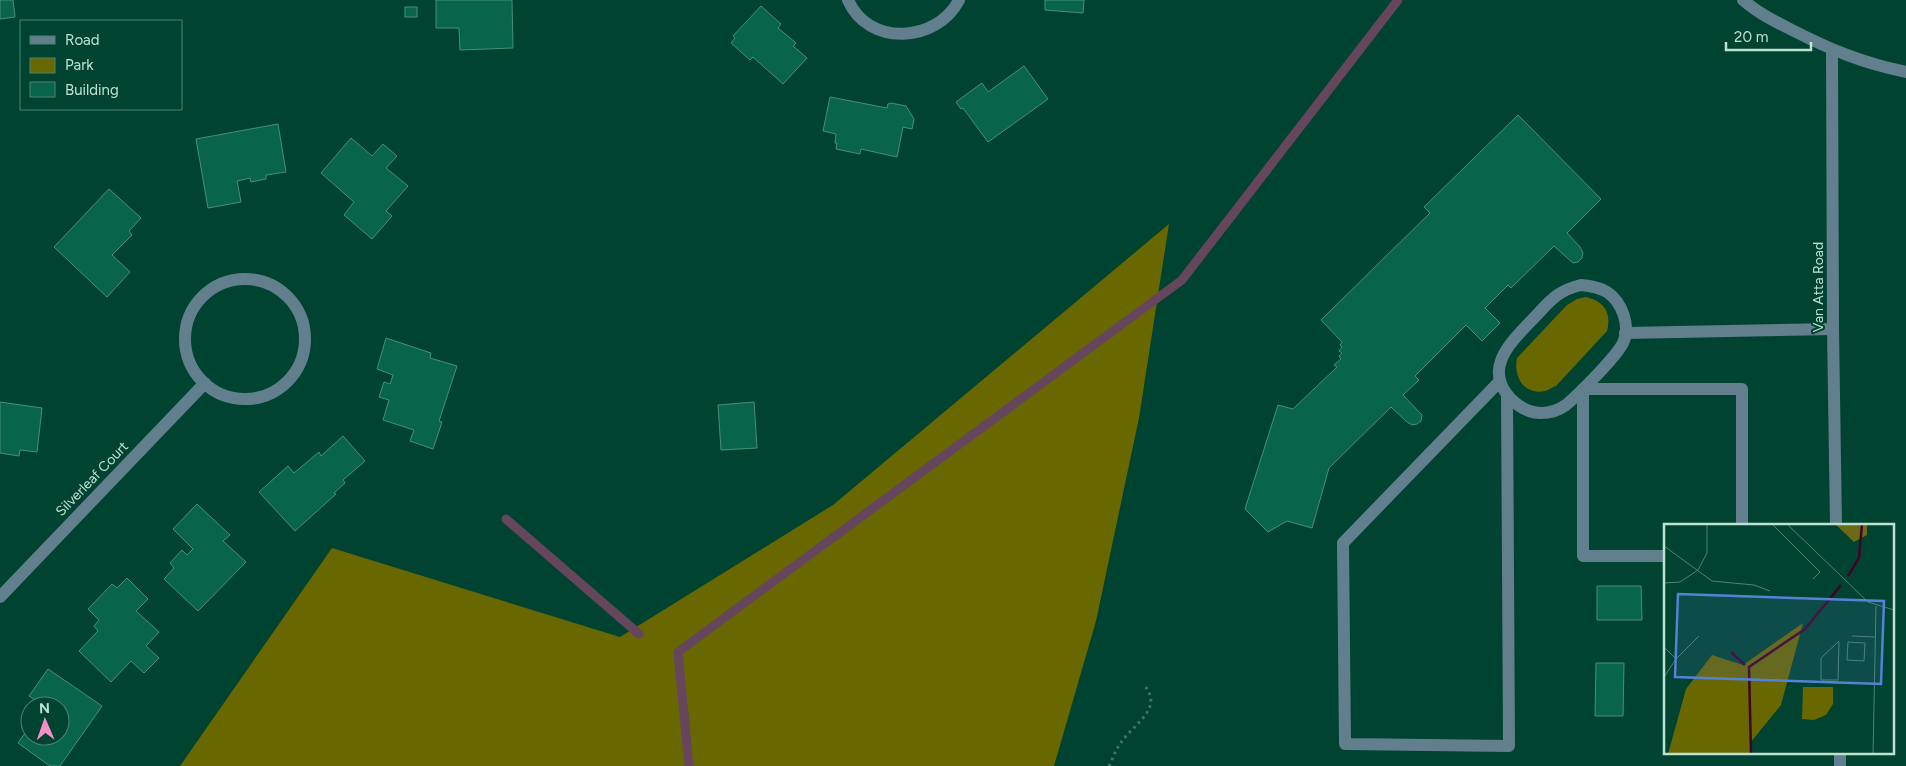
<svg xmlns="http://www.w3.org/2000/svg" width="1906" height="766" viewBox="0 0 1906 766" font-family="Figtree,sans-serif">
	<rect width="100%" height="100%" fill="#004331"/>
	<!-- green -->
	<g fill="#696700">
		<path d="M1169,224L1139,418L1096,621L1054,766H180L332,548L620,637L833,505Z"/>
		<path d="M1586,297C1604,301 1612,313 1607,331L1556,386C1552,387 1549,390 1545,391C1524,396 1513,376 1517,358L1567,305L1577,299Z"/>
	</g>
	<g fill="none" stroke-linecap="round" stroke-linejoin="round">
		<!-- stream -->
		<g stroke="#66465c" stroke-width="9">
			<path d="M506,519L639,634"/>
			<path d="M689,766L678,652L1182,280L1398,0"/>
		</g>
	</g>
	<!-- building -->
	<g fill="#09644c" stroke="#449177">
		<path d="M0,0H13L15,17L0,19Z"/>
		<path d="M436,0H512L513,48L460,50L459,28H436Z"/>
		<path d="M1045,0H1084L1083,13L1045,10Z"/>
		<path d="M761,6L781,24L778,28L796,43L793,46L807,58L783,84L753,57L750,60L731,43L735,38L733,36Z"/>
		<rect x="405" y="7" width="12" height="10"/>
		<path d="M1024,66L1048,99L988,142L963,108L961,109L956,102L982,83L988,92Z"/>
		<path d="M830,97L887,108L888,104L891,103L906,106L914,119L912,129L903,127L897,157L861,149L860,154L836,149L837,143H835L836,134L823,131Z"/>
		<path d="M1518,115L1601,199L1567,233L1580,247L1583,253L1582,258L1578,262L1573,263L1554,246L1511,288L1508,285L1485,308L1500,323L1482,341L1466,325L1415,376L1419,380L1403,395L1422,415L1421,421L1417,424L1412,425L1407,422L1391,407L1329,468L1312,528L1287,521L1268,532L1245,509L1278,405L1293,409L1337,367L1334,365L1341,359L1339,356L1342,353L1339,351L1342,347L1340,345L1342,342L1321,320L1430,213L1424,207Z"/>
		<path d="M278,124L286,172L266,175V179L251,182L250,178L237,181L241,202L208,208L196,139Z"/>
		<path d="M351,138L372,156L383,144L397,156L386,168L408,186L386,211L392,216L372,239L344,215L354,202L321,173Z"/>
		<path d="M109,189L141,218L129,231L132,235L112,255L130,272L107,297L54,247Z"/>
		<path d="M386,338L431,353L430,358L457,366L439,421L442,422L433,449L410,441L414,430L383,420L389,400L379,397L384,382L390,384L393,375L377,369Z"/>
		<path d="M0,402L42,408L37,452L20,450L19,456L0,453Z"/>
		<path d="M754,402L757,448L721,450L718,405Z"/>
		<path d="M343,436L365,461L343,480L345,483L334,493L336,494L295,531L259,492L288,466L294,473L319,452L321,456Z"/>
		<path d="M197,504L230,535L223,541L246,562L198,611L164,579L174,568L170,563L182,550L187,555L193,549L173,529Z"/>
		<path d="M127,578L148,599L136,611L159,632L146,646L159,658L144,673L131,661L111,682L79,651L98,631L94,626L99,620L88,609L112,584L117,588Z"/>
		<path d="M1597,586H1641L1642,620H1597Z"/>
		<path d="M1596,663H1624L1623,716H1595Z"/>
		<path d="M48,669L102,706L60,766H50L18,743L30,726V736H60V706H44L29,696Z"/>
	</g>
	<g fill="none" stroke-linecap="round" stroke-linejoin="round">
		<!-- path -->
		<path stroke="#3e7766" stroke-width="3" stroke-dasharray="2.5 4" stroke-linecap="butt" d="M1109,766C1113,758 1116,749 1122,741C1135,723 1165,708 1143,684"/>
		<!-- minor -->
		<g stroke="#627f8d" stroke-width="12">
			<path d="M848,0C868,47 937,43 959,0"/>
			<path d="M1743,0C1758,13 1774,21 1792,30C1831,50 1863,63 1906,72"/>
			<path d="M1832,50L1833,329L1836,525"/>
			<circle cx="245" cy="339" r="60"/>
			<path d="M1581,285C1590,286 1599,287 1607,292C1622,302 1631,326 1623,343C1616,357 1579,394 1566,405C1559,410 1550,413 1541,413C1530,413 1519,407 1511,399C1483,370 1509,344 1530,322C1548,304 1555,291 1581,285Z"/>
			<path d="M1625,333L1833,329"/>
			<path d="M1500,381L1343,543L1345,744L1509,746L1507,395"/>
			<path d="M1665,556H1583V389H1742V525"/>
			<path d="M0,597L205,383"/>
			<path d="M1840,752V766"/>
		</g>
	</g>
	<g text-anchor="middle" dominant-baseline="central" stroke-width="4" stroke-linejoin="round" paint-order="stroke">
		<!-- street labels -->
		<g font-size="14" fill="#bde2d2" stroke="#004331">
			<text transform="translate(1818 287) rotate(-90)">Van Atta Road</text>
			<text transform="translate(92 479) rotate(-46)">Silverleaf Court</text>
		</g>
	</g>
	<!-- overview -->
	<g transform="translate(1664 524)">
		<rect width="230" height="230" fill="#004331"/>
		<path d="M139,99L117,181L86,219V230H4L22,165L48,131L79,141ZM139,163H169V180L162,191L150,196L138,195Z" fill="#696700"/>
		<path d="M171,0H203V11L190,18Z" fill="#6b6a16"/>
		<path fill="none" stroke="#41032a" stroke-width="2.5" d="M184,52L195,34L198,0M67,128L81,141M87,230L85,143L141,105L177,61"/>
		<path fill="none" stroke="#4c8371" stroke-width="1" d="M108,0L156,48L149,55M123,0L204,78L230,86M0,22L48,57L90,61L106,67M0,59L16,58L34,46L43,29V0M188,112L211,113M175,117L157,134V156H174L175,118M184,118L201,119L200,137L183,136ZM0,123L12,135M0,153L12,135L35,112M209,230L212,82"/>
		<path fill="#5582d6" fill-opacity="0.15" stroke="#5582d6" stroke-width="2.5" d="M14,70L220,77L217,160L11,153Z"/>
		<rect width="230" height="230" fill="none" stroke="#bde2d2" stroke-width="2.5"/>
	</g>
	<!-- legend -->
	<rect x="20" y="20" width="162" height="90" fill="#004331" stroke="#4c8371"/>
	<rect x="30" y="36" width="25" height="8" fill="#627f8d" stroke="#4c8371"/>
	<text x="65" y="45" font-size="15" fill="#bde2d2">Road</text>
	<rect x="30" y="58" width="25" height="15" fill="#696700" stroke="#4c8371"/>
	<text x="65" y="70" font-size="15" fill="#bde2d2">Park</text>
	<rect x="30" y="82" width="25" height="15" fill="#09644c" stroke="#4c8371"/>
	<text x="65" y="95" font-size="15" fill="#bde2d2">Building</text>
	<!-- north arrow -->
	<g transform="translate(45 721) rotate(358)"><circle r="24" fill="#004331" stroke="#4c8371"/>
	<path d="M0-4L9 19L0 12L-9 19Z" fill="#fa8fc7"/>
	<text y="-8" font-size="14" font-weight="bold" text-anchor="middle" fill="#bde2d2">N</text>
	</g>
	<!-- scale -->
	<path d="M1726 42v8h85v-8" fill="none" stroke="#bde2d2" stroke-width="2.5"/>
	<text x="1734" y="42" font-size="15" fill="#bde2d2" stroke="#004331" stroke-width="4" paint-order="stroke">20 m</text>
</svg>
